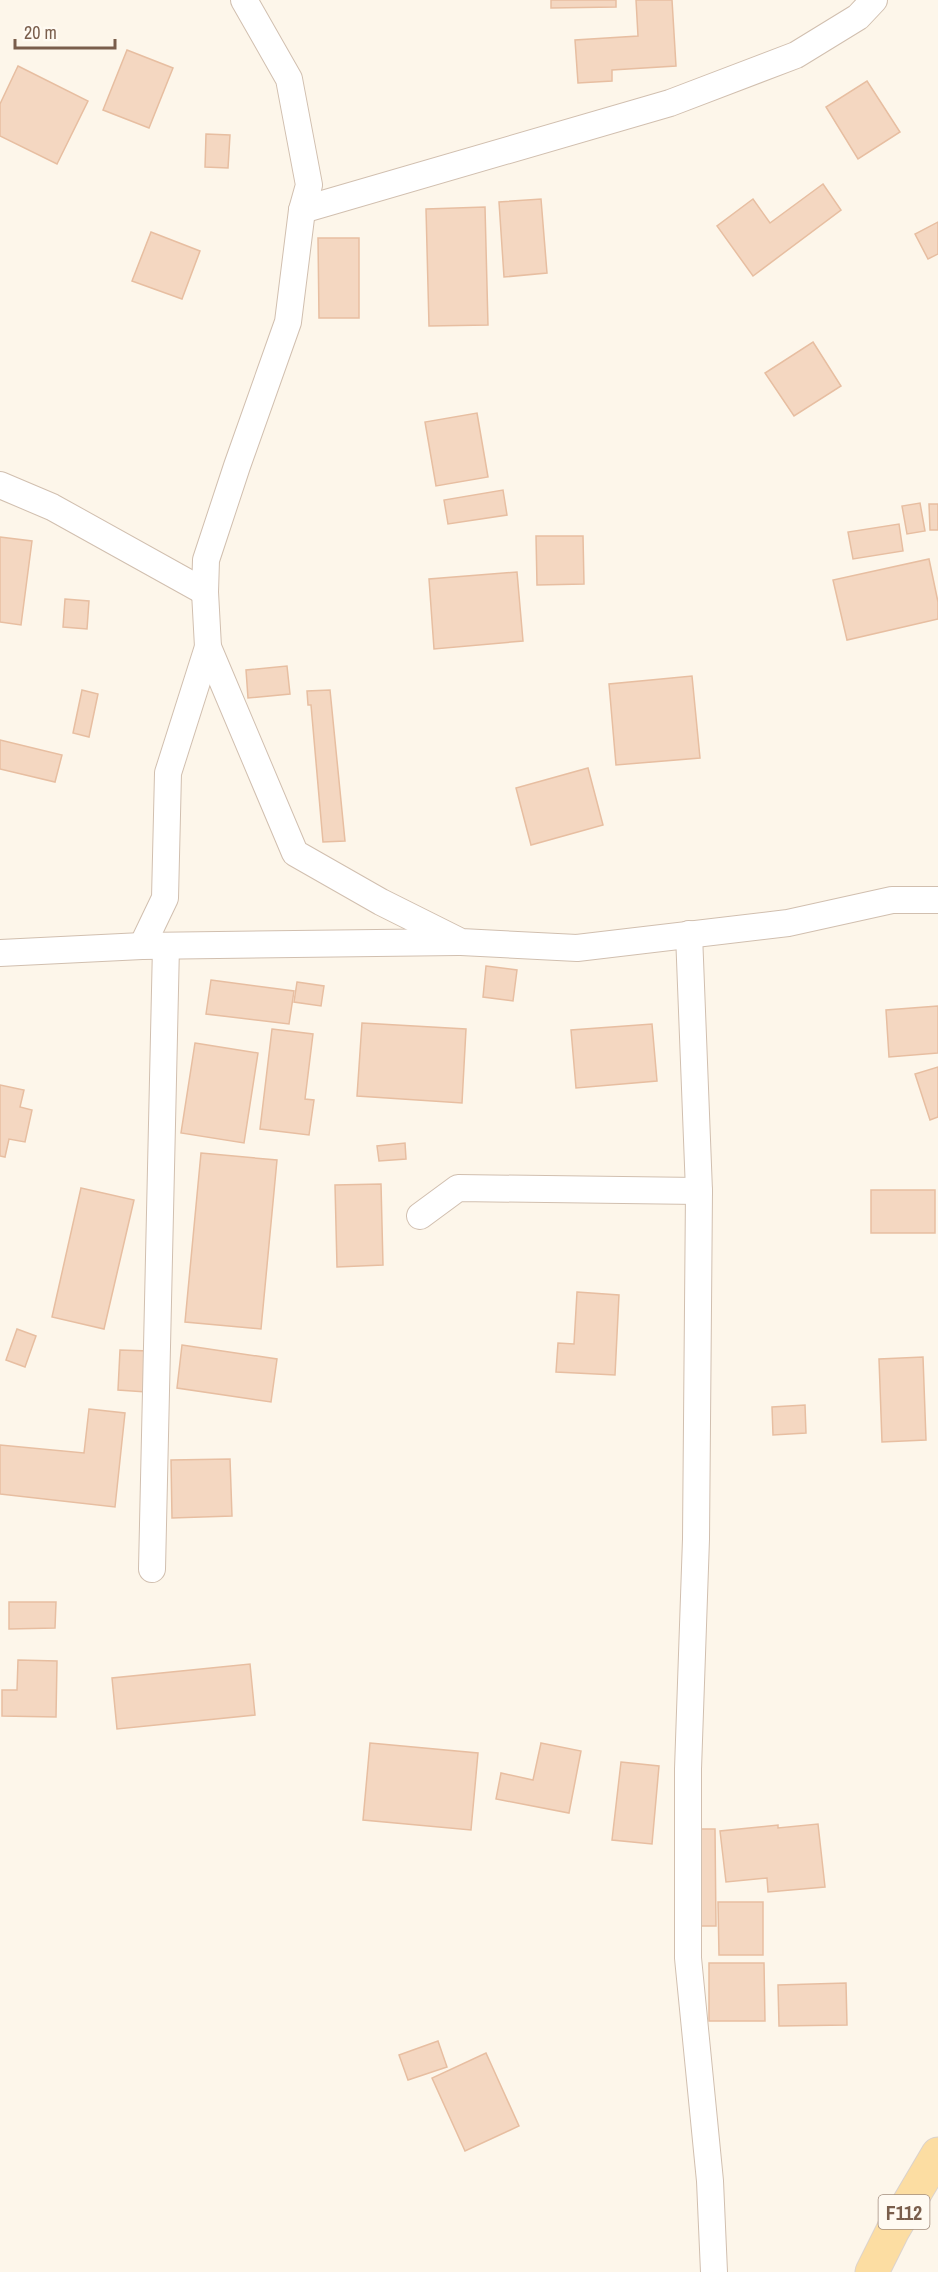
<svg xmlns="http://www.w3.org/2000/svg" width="938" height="2272" viewBox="0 0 938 2272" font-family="'Archivo Narrow',sans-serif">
	<rect width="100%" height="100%" fill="#fdf6ea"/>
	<!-- building -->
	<g fill="#f4d7c1" stroke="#e7bea1" stroke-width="1.5">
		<path d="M551,0H616V7L551,8Z"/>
		<path d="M636,0H672L676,66L612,70V81L578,83L575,40L638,36Z"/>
		<path d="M127,50L173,68L149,128L103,110Z"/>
		<path d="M18,66L88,101L57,164L0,136V104Z"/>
		<path d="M867,81L900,132L858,159L826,107Z"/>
		<path d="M206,134L230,135L228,168L205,167Z"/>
		<path d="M823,184L841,210L753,276L717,226L753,199L770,223Z"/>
		<path d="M541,199L547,273L504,277L499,202Z"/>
		<path d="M485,207L488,325L429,326L426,209Z"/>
		<path d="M938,222V254L928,259L915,234Z"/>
		<path d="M151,232L200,251L182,299L132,281Z"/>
		<path d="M318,238H359V318H319Z"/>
		<path d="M813,342L841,386L794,416L765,373Z"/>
		<path d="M477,413L488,477L436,486L425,422Z"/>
		<path d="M503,490L507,515L448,524L444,500Z"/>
		<path d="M920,503L925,531L907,534L902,506Z"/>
		<path d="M929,504H938V530H930Z"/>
		<path d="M899,524L903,551L853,559L848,532Z"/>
		<path d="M536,536H583L584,584L537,585Z"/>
		<path d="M0,537L32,541L21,625L0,622Z"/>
		<path d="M929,559L938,602V619L847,640L833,580Z"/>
		<path d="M517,572L523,641L434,649L429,579Z"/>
		<path d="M65,599L89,601L87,629L63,627Z"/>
		<path d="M287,666L290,694L248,698L246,670Z"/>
		<path d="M692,676L700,758L616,765L609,684Z"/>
		<path d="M82,690L98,694L89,737L73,733Z"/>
		<path d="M330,690L345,841L323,842L311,705H308L307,691Z"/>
		<path d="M0,740L62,755L55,782L0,769Z"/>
		<path d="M588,768L603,825L531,845L516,788Z"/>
		<path d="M486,966L517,970L513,1001L483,997Z"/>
		<path d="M211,980L294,991L289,1024L206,1014Z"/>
		<path d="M297,982L324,986L321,1006L294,1002Z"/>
		<path d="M938,1006V1053L889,1057L886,1010Z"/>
		<path d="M362,1023L466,1029L462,1103L357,1096Z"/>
		<path d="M652,1024L657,1081L576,1088L571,1030Z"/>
		<path d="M272,1029L313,1034L305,1099L314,1100L309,1135L260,1129Z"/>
		<path d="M195,1043L258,1053L244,1143L181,1133Z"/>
		<path d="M938,1067V1117L930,1120L915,1074Z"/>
		<path d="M0,1085L24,1090L20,1107L32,1110L25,1142L9,1139L5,1157L0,1156Z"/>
		<path d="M405,1143L406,1159L379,1161L377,1146Z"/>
		<path d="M201,1153L277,1160L261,1329L185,1322Z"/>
		<path d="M381,1184L383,1265L337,1267L335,1185Z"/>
		<path d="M81,1188L134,1200L104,1329L52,1317Z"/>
		<rect x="871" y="1190" width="64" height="43"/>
		<path d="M577,1292L619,1295L615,1375L556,1372L558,1343L574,1344Z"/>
		<path d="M17,1329L36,1336L25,1367L6,1360Z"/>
		<path d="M182,1345L277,1359L271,1402L177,1388Z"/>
		<path d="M120,1350L149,1351L146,1392L118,1390Z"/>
		<path d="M923,1357L926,1440L882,1442L879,1359Z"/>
		<path d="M805,1405L806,1433L773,1435L772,1407Z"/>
		<path d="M89,1409L125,1413L115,1507L0,1494V1445L84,1453Z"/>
		<path d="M230,1459L232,1516L172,1518L171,1460Z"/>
		<path d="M9,1602H56L55,1628L9,1629Z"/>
		<path d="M18,1660L57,1661L56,1717L2,1716V1690H17Z"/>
		<path d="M250,1664L255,1715L117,1729L112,1678Z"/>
		<path d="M370,1743L478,1753L471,1830L363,1820Z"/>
		<path d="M541,1743L581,1751L569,1813L496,1799L501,1773L533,1780Z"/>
		<path d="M621,1762L659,1766L652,1844L612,1840Z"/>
		<path d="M818,1824L825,1887L768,1892L767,1878L726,1882L720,1831L778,1825V1828Z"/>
		<path d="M695,1829H715L716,1926H697Z"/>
		<path d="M718,1902H763V1955H719Z"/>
		<path d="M709,1963H764L765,2021H709Z"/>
		<path d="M846,1983L847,2025L779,2026L778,1985Z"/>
		<path d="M438,2041L447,2067L408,2080L399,2055Z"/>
		<path d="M486,2053L519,2126L465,2151L432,2078Z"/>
	</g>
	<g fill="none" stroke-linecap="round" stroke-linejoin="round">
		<defs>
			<g id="street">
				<path d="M244,0L289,79L309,185L302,210L288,322L237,466L206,560L205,592L208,647L295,853L381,902L461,942L577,948L788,923L892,900H938"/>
				<path d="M302,210L670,103L796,55L858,17L874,0"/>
				<path d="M0,485L52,507L205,592"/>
				<path d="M689,934L699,1191L696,1539L688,1769V1958L710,2181L714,2272"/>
				<path d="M142,946L165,898L168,773L208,647"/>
				<path d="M0,953L142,946L458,942"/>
				<path d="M420,1216L458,1188L699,1191"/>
				<path d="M152,1569L166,946"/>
			</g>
			<path id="primary" d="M872,2272L893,2230L938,2154"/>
		</defs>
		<!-- street casing -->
		<use href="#street" stroke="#d1bfaf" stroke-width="28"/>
		<!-- primary casing -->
		<use href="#primary" stroke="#dad2cd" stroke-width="35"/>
		<!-- street -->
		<use href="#street" stroke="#fff" stroke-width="26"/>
		<!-- primary -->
		<use href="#primary" stroke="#fcdda2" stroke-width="33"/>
	</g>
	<g text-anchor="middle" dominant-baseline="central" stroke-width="4.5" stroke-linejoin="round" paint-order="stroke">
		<!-- shield labels -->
		<rect fill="#fffaf2" stroke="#a28d7e" stroke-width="1.5" x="878.5" y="2195" width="51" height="34" rx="4.5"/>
		<g font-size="20" font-weight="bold" fill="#7a5e4c">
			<text x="904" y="2212">F112</text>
		</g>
	</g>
	<!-- scale -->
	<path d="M15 39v9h100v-9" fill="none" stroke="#7a5e4c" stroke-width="3"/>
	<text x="24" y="39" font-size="18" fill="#7a5e4c" stroke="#fffaf2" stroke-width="4.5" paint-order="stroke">20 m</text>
</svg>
